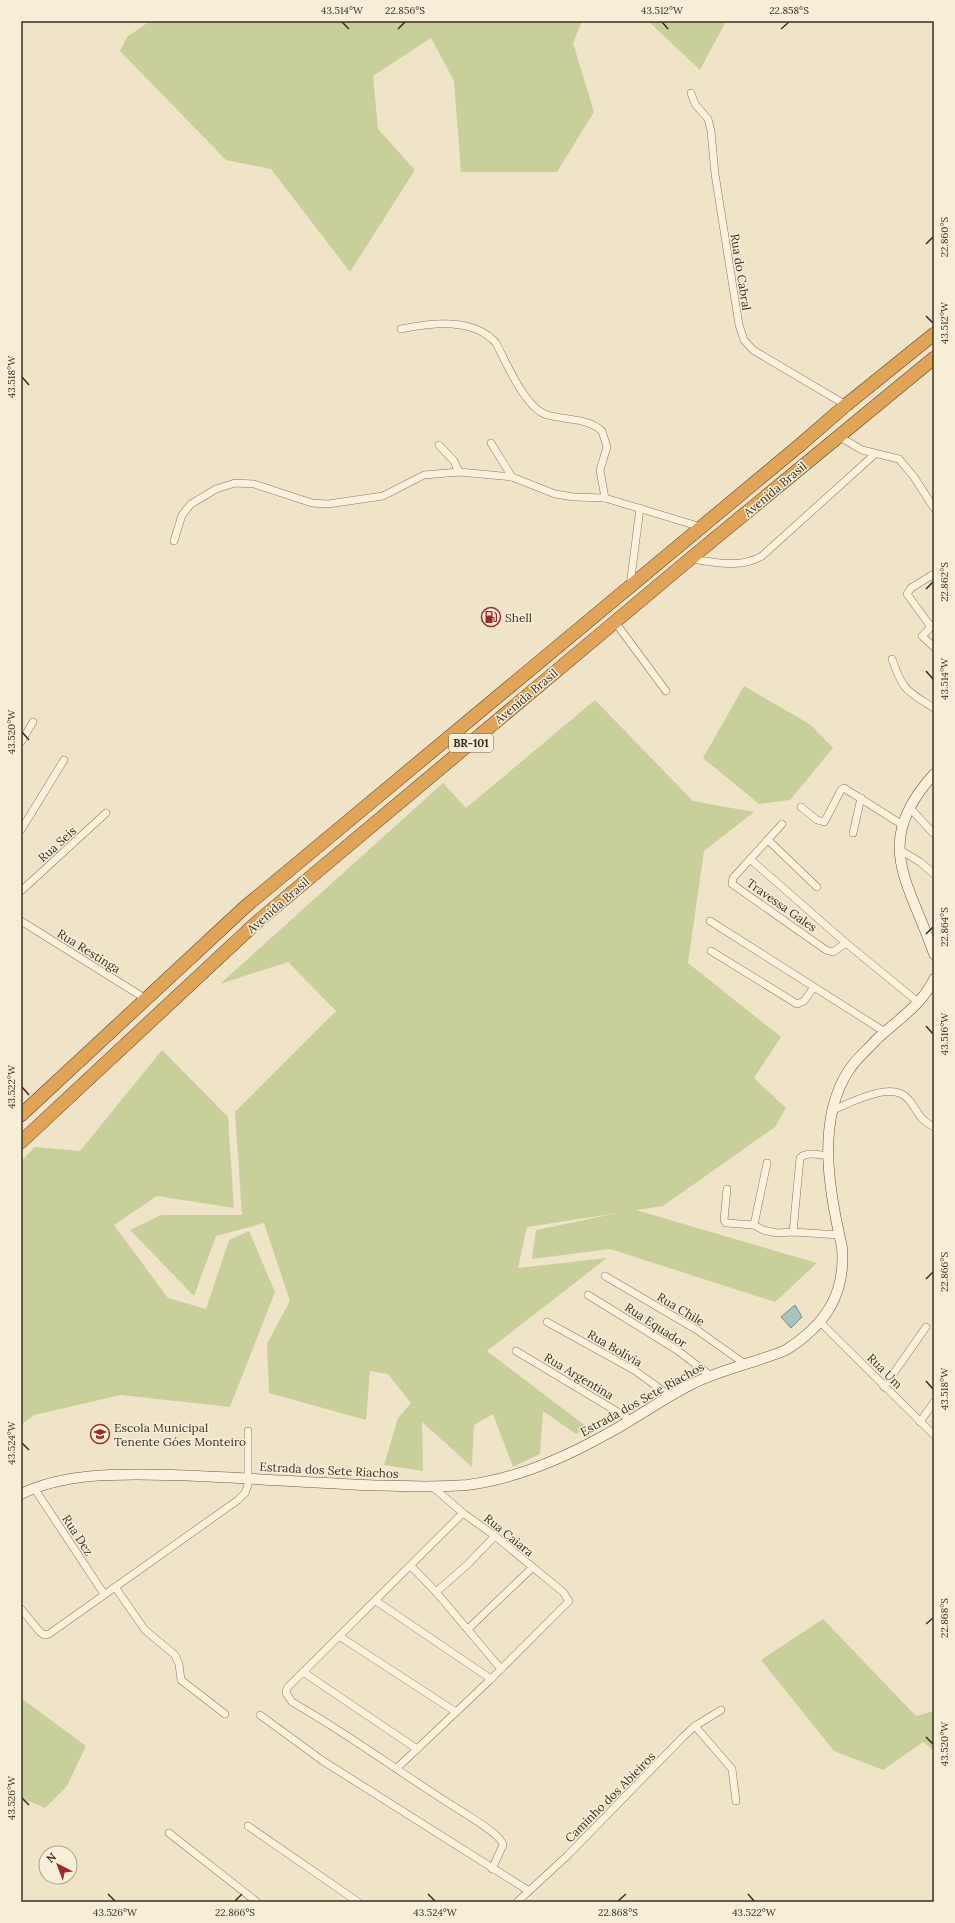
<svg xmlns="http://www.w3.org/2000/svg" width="955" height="1923" viewBox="0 0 955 1923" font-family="Lora,serif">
	<rect width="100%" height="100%" fill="#f0e4c8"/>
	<!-- green -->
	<g fill="#c9cf9b">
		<path d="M150,21H582L573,43L594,112L557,172H461L454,81L431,38L373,76L378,129L415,170L350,272L271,169L226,160L120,51L127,37Z"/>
		<path d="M648,21H726L700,70Z"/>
		<path d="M744,686L811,725L833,748L790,800L759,804L703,758Z"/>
		<path d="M595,700L693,801L754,812L704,851L688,963L781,1037L754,1078L786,1108L775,1127L663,1206L636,1210L817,1263L775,1302L610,1249L532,1259L536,1230L618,1213L527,1227L518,1268L607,1258L487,1351L587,1427L576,1434L543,1411L540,1454L513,1467L493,1414L474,1425L472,1467L422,1422L423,1471L384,1465L398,1418L411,1403L388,1374L370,1371L366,1420L269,1393L267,1344L290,1301L264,1223L216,1236L194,1296L130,1230L161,1215H242L235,1112L336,1011L288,962L220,984L443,783L466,808Z"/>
		<path d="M162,1050L228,1117L234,1208L157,1196L114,1225L168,1298L206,1309L229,1240L249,1231L275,1292L230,1407L121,1395L34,1415L21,1425V1161L35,1147L80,1151Z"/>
		<path d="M823,1619L916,1716L934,1711V1751L923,1742L883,1770L834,1751L761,1660Z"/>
		<path d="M21,1698L86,1746L67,1786L45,1808L21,1798Z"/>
	</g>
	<!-- water -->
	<path fill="#a9c4bc" stroke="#6f938a" d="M795,1305L802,1317L791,1328L781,1317Z"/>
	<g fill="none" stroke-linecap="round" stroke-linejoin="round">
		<defs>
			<g id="street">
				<path d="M691,93L695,104L708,119L711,131L715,174L739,325L744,340L753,350L846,405"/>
				<path d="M401,329C432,323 473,317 496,343C506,362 525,408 547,415C565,420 588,418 602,431L607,447L600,470L605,498"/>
				<path d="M838,436L862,450L899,459L914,477L934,508"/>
				<path d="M491,443L512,477"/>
				<path d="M439,445L454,461L459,472"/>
				<path d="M174,541L182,515L191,504L216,489L235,483L254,484L312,503L328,504L383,496L424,475L459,472L512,477L555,494L574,497L605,498L701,527"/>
				<path d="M691,559C715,562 740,569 762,556L875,454"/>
				<path d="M630,586L640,508"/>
				<path d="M615,622L666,691"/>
				<path d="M934,624L922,636L934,647"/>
				<path d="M931,627L907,594L911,588L934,574"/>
				<path d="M892,659C903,691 907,691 934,708"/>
				<path d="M21,742L33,722"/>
				<path d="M801,807L817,820L824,822L827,817L841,790L844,788L901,824"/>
				<path d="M909,807L934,834"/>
				<path d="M782,824L733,878L732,884L826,950L833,952L846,943"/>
				<path d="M21,830L64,760"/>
				<path d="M853,833L861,798"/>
				<path d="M768,840L817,887"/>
				<path d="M900,850L920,862L934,874"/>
				<path d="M750,859L846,943L918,1002"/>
				<path d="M21,891L106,813"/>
				<path d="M21,921L146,999"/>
				<path d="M710,921L885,1032"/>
				<path d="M711,951L797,1004L804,1001L814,987"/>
				<path d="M831,1111C850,1103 893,1079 909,1100C919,1112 918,1119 934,1127"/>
				<path d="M727,1189L724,1220L726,1223L754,1225L763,1230L777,1233L793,1232L840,1235"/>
				<path d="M754,1225L767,1163"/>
				<path d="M793,1232L800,1158C807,1151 819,1155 829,1156"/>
				<path d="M605,1276L697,1330L745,1364"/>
				<path d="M588,1295L677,1350L711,1376"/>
				<path d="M547,1322L634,1370L670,1396"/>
				<path d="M820,1322L934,1435"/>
				<path d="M516,1351L631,1420"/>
				<path d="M884,1387L926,1327"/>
				<path d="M920,1422L934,1402"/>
				<path d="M34,1488L104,1594"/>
				<path d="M463,1513L287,1688L286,1693L292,1702C352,1736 407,1778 466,1814C475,1820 502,1836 503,1845L492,1869"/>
				<path d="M411,1566L436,1592L501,1669"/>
				<path d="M115,1587L145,1630L175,1655L179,1664L181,1680L225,1714"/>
				<path d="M436,1592L467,1565L495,1536"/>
				<path d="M376,1601L491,1679"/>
				<path d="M21,1609L40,1632L44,1635L49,1634L238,1500L245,1493L248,1485V1431"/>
				<path d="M468,1629L532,1568"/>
				<path d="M339,1636L456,1712"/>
				<path d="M303,1672L417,1749"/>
				<path d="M260,1715L323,1761L529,1891"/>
				<path d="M695,1726L732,1769L736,1801"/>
				<path d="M397,1768L491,1679L569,1601L563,1592L495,1536L463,1513L434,1488"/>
				<path d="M248,1826L358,1902"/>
				<path d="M169,1833L257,1902"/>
				<path d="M517,1902L567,1856L684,1736L695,1726L721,1710"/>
			</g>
			<g id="secondary">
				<path d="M934,774C871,843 909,881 934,954"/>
				<path d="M21,1494C66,1472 121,1474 171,1475C235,1477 299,1482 363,1485C398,1486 432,1488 467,1485C516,1479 562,1459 605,1435C635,1419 662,1399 692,1384C722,1369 755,1363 786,1350C825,1325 846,1295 842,1247C829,1191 816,1120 849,1070C856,1059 867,1050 876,1040C896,1021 922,1005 934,979"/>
			</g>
			<g id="highway">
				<path d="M21,1115L245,907L800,445L846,405L934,334"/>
				<path d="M21,1142L257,922L690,559L934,358"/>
			</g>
		</defs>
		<!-- street casing -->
		<use href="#street" stroke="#8d765c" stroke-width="8"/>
		<!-- secondary casing -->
		<use href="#secondary" stroke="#6f573f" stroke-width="11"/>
		<!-- highway casing -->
		<use href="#highway" stroke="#5b4430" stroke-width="14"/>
		<!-- street -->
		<use href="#street" stroke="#faf1dc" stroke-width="7"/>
		<!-- secondary -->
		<use href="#secondary" stroke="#faf1dc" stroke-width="10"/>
		<!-- highway -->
		<use href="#highway" stroke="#e0a458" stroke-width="13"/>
	</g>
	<!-- ticks -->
	<path fill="none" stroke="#3d2e20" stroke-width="1.5" d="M342,22L349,29M662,22L668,29M398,29L405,22M781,29L789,22M926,244L933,237M926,316L933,323M22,377L29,385M926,589L933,582M926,671L933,679M22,732L29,740M926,934L933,927M926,1026L933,1034M22,1087L29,1095M926,1279L933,1272M926,1381L933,1389M22,1443L29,1450M926,1624L933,1618M926,1737L933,1744M22,1798L29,1805M108,1894L115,1901M428,1894L435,1901M748,1894L754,1901M235,1901L242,1894M618,1901L626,1894"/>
	<!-- icons -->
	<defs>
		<symbol id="fuel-ring" viewBox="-11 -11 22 22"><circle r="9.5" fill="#f7eed8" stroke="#9e2a2b" stroke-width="1.5"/><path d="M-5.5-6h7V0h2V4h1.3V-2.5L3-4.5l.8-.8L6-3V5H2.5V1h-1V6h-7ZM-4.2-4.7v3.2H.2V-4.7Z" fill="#9e2a2b"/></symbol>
		<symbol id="school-ring" viewBox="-11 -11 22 22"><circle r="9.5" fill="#f7eed8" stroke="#9e2a2b" stroke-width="1.5"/><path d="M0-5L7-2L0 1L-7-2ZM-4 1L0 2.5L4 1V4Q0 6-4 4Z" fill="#9e2a2b"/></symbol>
	</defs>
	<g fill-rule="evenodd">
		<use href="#fuel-ring" x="480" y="606" width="22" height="22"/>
		<use href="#school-ring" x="89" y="1423" width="22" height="22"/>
	</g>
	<g text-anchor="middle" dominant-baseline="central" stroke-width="3" stroke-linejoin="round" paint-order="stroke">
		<!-- shield labels -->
		<rect fill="#f7eed8" stroke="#756857" stroke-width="1" x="449" y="734" width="44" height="18" rx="3"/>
		<g font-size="11" font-weight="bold" fill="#3d2e20">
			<text x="471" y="743">BR-101</text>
		</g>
		<!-- street labels -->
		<g font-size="12" fill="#3d2e20" stroke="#f7eed8">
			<text transform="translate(741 272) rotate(81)">Rua do Cabral</text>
			<text transform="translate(775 489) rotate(-40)">Avenida Brasil</text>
			<text transform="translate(526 696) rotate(-40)">Avenida Brasil</text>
			<text transform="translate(57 844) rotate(-42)">Rua Seis</text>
			<text transform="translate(278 905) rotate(-41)">Avenida Brasil</text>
			<text transform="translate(782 905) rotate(35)">Travessa Gales</text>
			<text transform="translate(89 951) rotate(32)">Rua Restinga</text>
			<text transform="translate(681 1309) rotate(31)">Rua Chile</text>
			<text transform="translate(656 1325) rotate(33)">Rua Equador</text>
			<text transform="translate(615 1348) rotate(30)">Rua Bolívia</text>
			<text transform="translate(885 1371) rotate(45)">Rua Um</text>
			<text transform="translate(579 1376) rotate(31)">Rua Argentina</text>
			<text transform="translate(642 1399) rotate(-29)">Estrada dos Sete Riachos</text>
			<text transform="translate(329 1470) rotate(3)">Estrada dos Sete Riachos</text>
			<text transform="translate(78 1535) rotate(57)">Rua Dez</text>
			<text transform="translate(509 1535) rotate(39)">Rua Caiara</text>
			<text transform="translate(610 1797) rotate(-45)">Caminho dos Abieiros</text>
		</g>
		<!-- poi labels -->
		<g font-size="12" fill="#3d2e20" stroke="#f7eed8" text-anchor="start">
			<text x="505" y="617">Shell</text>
			<text x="114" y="1427">Escola Municipal<tspan x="114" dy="14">Tenente Góes Monteiro</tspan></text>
		</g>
	</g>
	<!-- border -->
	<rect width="955" height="1923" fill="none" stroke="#f7eed8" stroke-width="44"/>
	<!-- north arrow -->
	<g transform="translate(58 1865) rotate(318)"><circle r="19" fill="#f7eed8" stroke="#ada18e"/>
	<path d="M0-3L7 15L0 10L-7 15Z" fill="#9e2a2b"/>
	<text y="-6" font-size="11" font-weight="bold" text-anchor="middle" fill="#3d2e20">N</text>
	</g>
	<rect x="22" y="22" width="911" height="1879" fill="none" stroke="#3d2e20" stroke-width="1.5"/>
	<g font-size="10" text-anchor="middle" fill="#3d2e20">
		<text x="342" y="14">43.514°W</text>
		<text x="405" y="14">22.856°S</text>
		<text x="662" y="14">43.512°W</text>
		<text x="789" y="14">22.858°S</text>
		<text transform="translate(944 237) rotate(-90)" y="4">22.860°S</text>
		<text transform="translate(944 323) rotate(-90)" y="4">43.512°W</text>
		<text transform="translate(11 377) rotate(-90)" y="4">43.518°W</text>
		<text transform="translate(944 582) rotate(-90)" y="4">22.862°S</text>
		<text transform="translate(944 679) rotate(-90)" y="4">43.514°W</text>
		<text transform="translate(11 732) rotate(-90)" y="4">43.520°W</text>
		<text transform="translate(944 927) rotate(-90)" y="4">22.864°S</text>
		<text transform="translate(944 1034) rotate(-90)" y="4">43.516°W</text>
		<text transform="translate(11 1087) rotate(-90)" y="4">43.522°W</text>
		<text transform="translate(944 1272) rotate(-90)" y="4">22.866°S</text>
		<text transform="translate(944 1389) rotate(-90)" y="4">43.518°W</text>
		<text transform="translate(11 1443) rotate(-90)" y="4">43.524°W</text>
		<text transform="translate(944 1618) rotate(-90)" y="4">22.868°S</text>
		<text transform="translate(944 1744) rotate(-90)" y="4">43.520°W</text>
		<text transform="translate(11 1798) rotate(-90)" y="4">43.526°W</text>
		<text x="115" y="1916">43.526°W</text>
		<text x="235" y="1916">22.866°S</text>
		<text x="435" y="1916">43.524°W</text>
		<text x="618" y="1916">22.868°S</text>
		<text x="754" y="1916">43.522°W</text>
	</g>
</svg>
